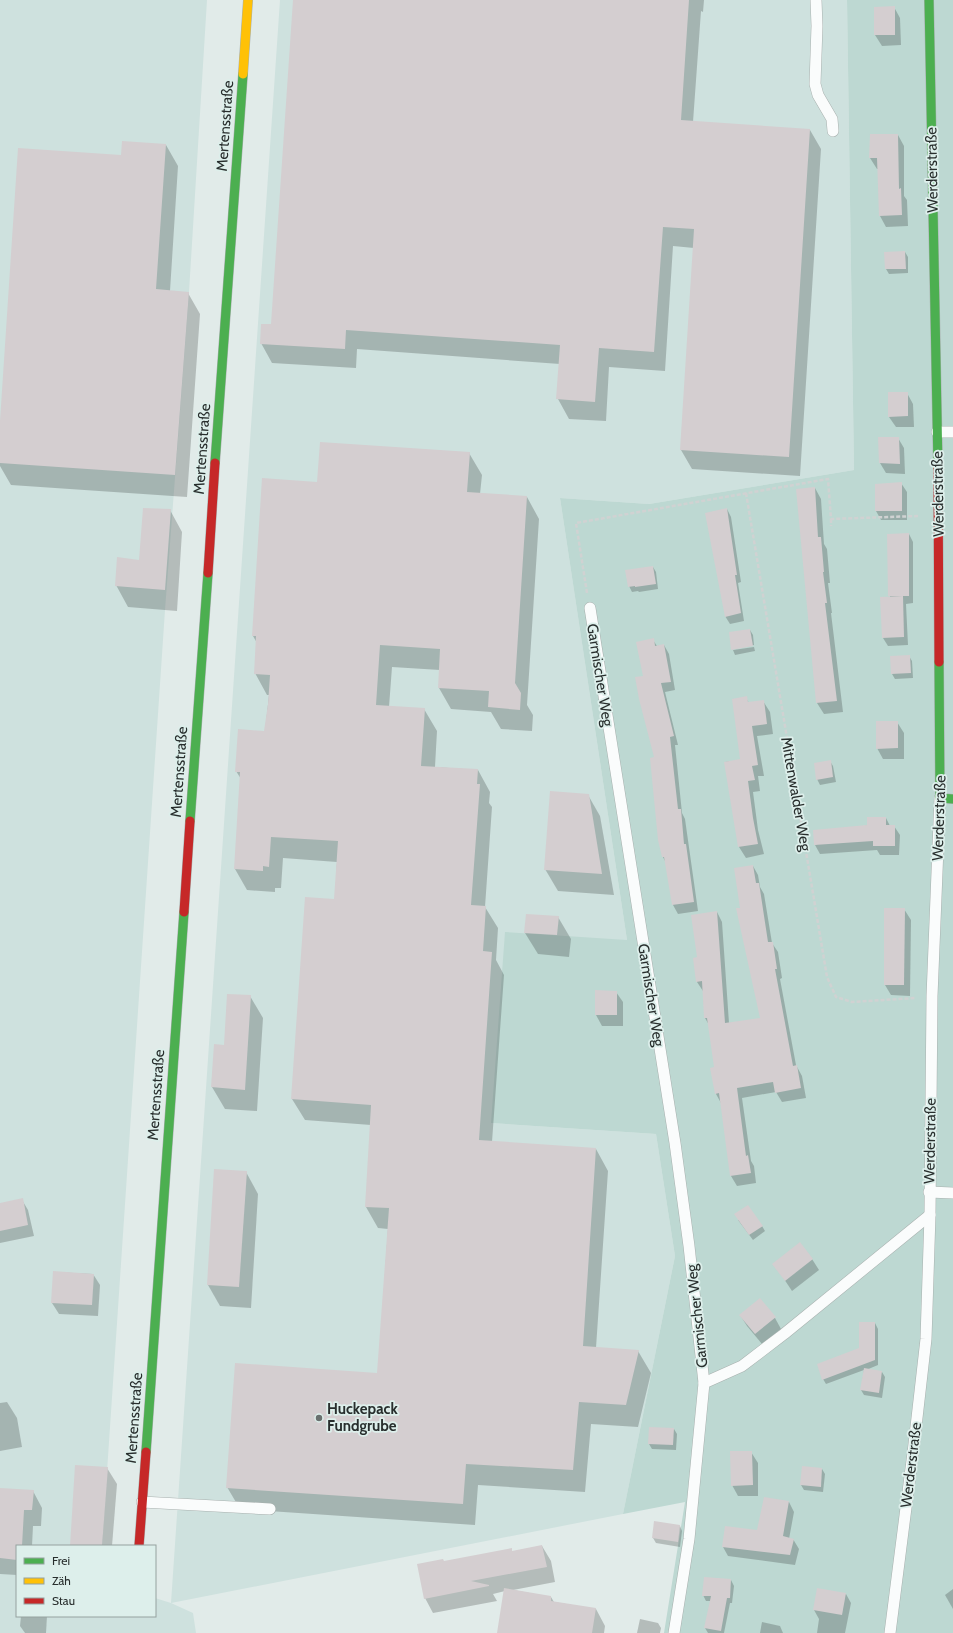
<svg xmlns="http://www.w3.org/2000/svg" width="953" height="1633" viewBox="0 0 953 1633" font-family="Cabin,sans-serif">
	<rect width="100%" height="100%" fill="#e1ebe9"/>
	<!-- built -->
	<path fill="#cee1de" d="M0,0H207L189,292L165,610L102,1546H17V1616H155V1598L171,1603L280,0H847L854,470L649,504L560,498L627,940L491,1123L656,1134L675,1256L623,1514L171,1603L193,1613L196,1633H0Z"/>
	<!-- green -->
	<path fill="#bdd8d2" d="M847,0H953V1633H664L685,1502L623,1514L675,1256L656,1134L491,1123L505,932L627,940L560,498L649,504L854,470Z"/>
	<!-- shadow -->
	<g fill="#0003">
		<path d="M294,0H704L703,12L701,11L693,122L810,130L821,149L800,476L692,469L681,450L694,248L673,246L665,371L609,367L606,421L569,419L558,399L560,364L357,349L356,368L272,363L261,343L272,325Z"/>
		<path d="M894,7L900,18L901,45L882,46L875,35Z"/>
		<path d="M871,135H898L904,146V196L907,200L908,226L886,227L880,216L878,169H877L870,158Z"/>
		<path d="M166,145L178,166L170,291L188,293L200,314L187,497L11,485L0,466V436L122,157Z"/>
		<path d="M905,252L908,257V273L889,274L886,269Z"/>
		<path d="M907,393L913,404L914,427H896L889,417Z"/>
		<path d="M898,438L904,448L905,474L886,473L880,463Z"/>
		<path d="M469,453L482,475L480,494L527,497L539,519L527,705L533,715L532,731L501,729L491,712L451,709L439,688L440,670L392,667L389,707L424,709L437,731L435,767L478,770L490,792L489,803L492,807L485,907L498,928L496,960L504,975L492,1142L596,1149L608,1171L596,1348L638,1351L651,1373L638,1427L591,1424L585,1492L478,1485L475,1525L240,1509L227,1487L378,1374L388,1229L378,1228L366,1207L371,1125L305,1120L292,1099L335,900L337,862L283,858L281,888H275V892L247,890L235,869L241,779L236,771L265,732L269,695H267L255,673L257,643L253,636L263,479L318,483Z"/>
		<path d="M901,483L907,492V520H881L876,511Z"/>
		<path d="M815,488L821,499L824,544L827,549L830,583H828L832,613H831L843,712L824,714L817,703L797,490Z"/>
		<path d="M727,509L731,517L741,582L738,583L744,621L730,624L725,616Z"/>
		<path d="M170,510L182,532L177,611L128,607L116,585L140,561Z"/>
		<path d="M909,534L913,542V603L906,604L908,645L888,646L883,638L881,598L890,597L888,535Z"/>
		<path d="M653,567L656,572L658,589L639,592L638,591L632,592L629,586Z"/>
		<path d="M750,630L753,635L754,645L733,648V650L730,633Z"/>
		<path d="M653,640L657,646L664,645L669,654L675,690L665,692L678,745H675L682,813L685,819L698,911L678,914L673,905L666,863L663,857L659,840L655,758L644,677Z"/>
		<path d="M754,647L755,651L735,655L733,650Z"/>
		<path d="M909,656L912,661L913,678L895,679L892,674Z"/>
		<path d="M746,698L749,703L763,701L770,712L773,734L757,736L764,776H758L760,791L753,792L758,830L764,854L746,858L739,847L725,762L742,760Z"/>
		<path d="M897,722L904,733V759H883L877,748Z"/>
		<path d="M830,761L833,766L836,782L820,785L817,779Z"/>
		<path d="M588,795L600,816L614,895L558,891L545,869Z"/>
		<path d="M886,818L890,826H894L900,835L899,855H880L877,850L820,854L815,845Z"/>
		<path d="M753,866L758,875L760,887L764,894L772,943L778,952L782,978L780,979L796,1065L802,1076L806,1098L782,1102L776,1092L742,1098L751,1161L754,1166L756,1183L737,1186L731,1176L721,1103L716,1094L715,1068L709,1025L705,1018L703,991L697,982L699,958L717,912L722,922L729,1023L761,1019L742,908Z"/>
		<path d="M904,909L911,920L910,996L891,995L885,985Z"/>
		<path d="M558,917L571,939L569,957L538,954L525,933Z"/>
		<path d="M596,991L616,992L623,1002V1026H602L596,1015Z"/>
		<path d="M250,996L263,1018L257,1111L225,1109L212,1087L215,1046H225Z"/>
		<path d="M246,1172L258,1194L251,1308L220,1306L208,1285Z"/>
		<path d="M22,1200L28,1210L34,1236L0,1243V1204Z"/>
		<path d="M738,1220L762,1226L765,1231L753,1240Z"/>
		<path d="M812,1259L819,1270L792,1291L774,1264Z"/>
		<path d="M54,1272L93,1274L100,1285L98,1316L59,1314L52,1303Z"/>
		<path d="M740,1315L775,1318L781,1329L762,1344L747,1326Z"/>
		<path d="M875,1323L878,1329V1365L866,1370L882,1372L885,1377L882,1398L864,1395L861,1390L864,1370L826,1384L823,1379L860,1349Z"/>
		<path d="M7,1402L17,1418L22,1447L0,1451V1403Z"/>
		<path d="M674,1429L677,1434L676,1450L652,1449L649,1444Z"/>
		<path d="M751,1452L758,1463V1496H738L732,1485Z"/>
		<path d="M107,1468L117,1484L112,1546H71Z"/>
		<path d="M822,1469L825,1474L823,1492L804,1490L801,1485Z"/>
		<path d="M0,1489L33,1491L42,1508L41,1526H33L32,1546H17V1575L0,1574Z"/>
		<path d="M765,1498L789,1502L794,1512L789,1539H793L799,1549L795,1565L728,1556L723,1547L758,1531Z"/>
		<path d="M680,1526L682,1531L680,1547L656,1543L653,1538Z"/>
		<path d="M542,1546L551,1561L555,1582L513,1590L551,1597L554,1602L596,1609L605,1626L604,1633H498L505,1591L493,1594L497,1601L433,1613L425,1598L444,1562L511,1550L513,1552Z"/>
		<path d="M731,1580L734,1586L732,1603H730L724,1633H708L705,1628L711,1601H706L703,1595Z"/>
		<path d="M953,1589V1609L945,1595Z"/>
		<path d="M846,1594L851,1603L845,1633H817L819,1619L814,1610Z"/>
		<path d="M21,1616H47L46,1633H25L20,1626Z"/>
		<path d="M640,1619L658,1623L661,1628L660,1633H637Z"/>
		<path d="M762,1622L780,1626L783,1633H760Z"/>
	</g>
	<!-- building -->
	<g fill="#d4ced0">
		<path d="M293,0H689L681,120L810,129L789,457L680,450L694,229L663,227L654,352L599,348L595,402L556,399L560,345L346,330L345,349L260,344L261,324H271Z"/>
		<path d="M895,6V35H874V7Z"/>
		<path d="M870,134H898L899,189L901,188L902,215L879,216L877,158H869Z"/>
		<path d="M122,141L166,144L156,289L189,292L175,475L0,463V421L18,148L121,155Z"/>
		<path d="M905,251L906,269H885L884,252Z"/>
		<path d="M888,392H908V416L888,417Z"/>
		<path d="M878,437H899L900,464L879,463Z"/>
		<path d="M320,442L470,452L467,492L527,496L515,683L521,693L520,710L488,707L489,691L438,688L440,649L380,645L376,705L425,708L421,766L478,769L477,784H480L471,905L486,906L483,951L492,952L479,1140L596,1148L583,1346L639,1350L626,1405L579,1402L573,1470L466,1464L463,1504L226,1488L235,1363L377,1373L389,1208L365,1207L371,1105L291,1099L305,897L334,899L338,841L271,837L269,867L263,866V871L234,869L240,772H235L238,729L264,731L268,704L270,675L254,674L256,636H252L262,478L317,482Z"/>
		<path d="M902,482V511H875V484Z"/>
		<path d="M815,487L818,537H821L824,572H823L827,603H825L837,701L816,703L796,489Z"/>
		<path d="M143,508L171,509L165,590L115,586L117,557L139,560Z"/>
		<path d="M727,508L737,575H735L741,613L725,617L705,513Z"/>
		<path d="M909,533V596H888L887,534Z"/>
		<path d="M653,566L656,584L635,587V586L628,587L625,570Z"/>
		<path d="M903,596L904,637L882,638L880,597Z"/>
		<path d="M750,629L753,646L731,650L729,632Z"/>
		<path d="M654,638L655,646L664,644L671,682L661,683L674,736L670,737L678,809H681L684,844H686L694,902L672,905L664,857H662L658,840L650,758L654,757L639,699L635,677L643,676L636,642Z"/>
		<path d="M910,655L911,673L891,674L890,656Z"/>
		<path d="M747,696L748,702L764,700L767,724L752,726L758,765L752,766L755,780L748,781L753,818L758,844L738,847L724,762L740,759L732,699Z"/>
		<path d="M876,721H898V748L876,749Z"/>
		<path d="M831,760L833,777L816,780L814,763Z"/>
		<path d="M550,791L589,794L602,874L544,870Z"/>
		<path d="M867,817H886V825H895V846H873V841L814,845L813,830L867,825Z"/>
		<path d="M753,865L756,883H759L768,942H773L777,969H775L793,1066L797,1065L801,1088L775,1093L773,1082L737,1088L746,1156L748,1155L751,1173L730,1176L719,1093L715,1094L710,1068L714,1067L707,1018H704L702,981L696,982L693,958L697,957L691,915L717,911L725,1023L760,1018L736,908H740L734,868Z"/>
		<path d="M884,908H905L904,985H884Z"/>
		<path d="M526,914L559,916L557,935L524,933Z"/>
		<path d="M595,990L617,991V1015H595Z"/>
		<path d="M227,994L251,995L245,1090L211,1087L214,1044L224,1045Z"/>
		<path d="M214,1169L247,1171L239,1287L207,1285Z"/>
		<path d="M23,1198L28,1225L0,1231V1203Z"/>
		<path d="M748,1205L763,1226L749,1235L734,1214Z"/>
		<path d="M800,1242L813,1259L785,1281L772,1264Z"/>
		<path d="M53,1271L94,1274L92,1305L51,1303Z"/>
		<path d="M760,1298L776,1317L755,1334L739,1315Z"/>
		<path d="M859,1322H875V1360L822,1380L817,1364L859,1348Z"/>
		<path d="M864,1368L882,1371L879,1393L860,1390Z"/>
		<path d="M649,1427L674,1428L673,1445L648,1444Z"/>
		<path d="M730,1451H752L753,1485L731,1486Z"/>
		<path d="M75,1465L108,1467L102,1546H70Z"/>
		<path d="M802,1466L822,1468L821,1487L800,1485Z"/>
		<path d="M0,1488L34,1490L32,1510H24L22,1546H17V1560L0,1558Z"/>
		<path d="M764,1497L789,1501L783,1536L794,1539L790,1555L722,1547L725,1526L757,1530Z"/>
		<path d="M654,1521L680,1525L678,1542L652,1538Z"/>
		<path d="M542,1545L547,1567L471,1581L489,1585V1586L424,1599L417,1564L443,1559L444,1561L512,1548V1551Z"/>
		<path d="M704,1577L731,1579L730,1598H727L721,1631L704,1628L711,1596H702Z"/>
		<path d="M504,1588L551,1596V1601L596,1608L592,1633H497Z"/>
		<path d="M817,1588L846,1593L842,1615L813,1610Z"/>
	</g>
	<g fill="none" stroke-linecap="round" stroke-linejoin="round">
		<defs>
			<g id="lane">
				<path d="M816,0L817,26L815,84L818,95L832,119L833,131"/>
				<path d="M937,432H953"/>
				<path d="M590,608L675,1143L689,1246L704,1383"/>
				<path d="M929,1192L953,1193"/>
				<path d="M142,1502L270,1509"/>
				<path d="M674,1633L689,1539L704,1383L742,1366L784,1334L930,1215"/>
				<path d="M890,1633L913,1453L926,1339L930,1215L932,996L940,798"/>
			</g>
			<g id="fast">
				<path d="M929,0L938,467"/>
				<path d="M215,463L243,74"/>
				<path d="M939,662L940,798L953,799"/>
				<path d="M190,821L208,573"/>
				<path d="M146,1452L184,912"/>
			</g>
			<path id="slow" d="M243,74L248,0"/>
			<g id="jam">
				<path d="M938,467L939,662"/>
				<path d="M208,573L215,463"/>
				<path d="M184,912L190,821"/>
				<path d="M139,1546L146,1452"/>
			</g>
		</defs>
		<!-- lane casing -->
		<use href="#lane" stroke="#a8b0ae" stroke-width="12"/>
		<!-- fast casing -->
		<use href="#fast" stroke="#a8b0ae" stroke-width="10"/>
		<!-- slow casing -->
		<use href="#slow" stroke="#a8b0ae" stroke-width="10"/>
		<!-- jam casing -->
		<use href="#jam" stroke="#a8b0ae" stroke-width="10"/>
		<!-- path -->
		<g stroke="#d0d2d2" stroke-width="2.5" stroke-dasharray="4 2" stroke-linecap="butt">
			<path d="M746,493L827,977L836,997L852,1002L915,998"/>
			<path d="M831,519V526"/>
			<path d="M587,593L576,523L828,479L831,519L918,516"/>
		</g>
		<!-- lane -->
		<use href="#lane" stroke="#fafcfc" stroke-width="11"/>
		<!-- fast -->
		<use href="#fast" stroke="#4caf50" stroke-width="9"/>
		<!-- slow -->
		<use href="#slow" stroke="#ffc107" stroke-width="9"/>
		<!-- jam -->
		<use href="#jam" stroke="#c62828" stroke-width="9"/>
	</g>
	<!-- markers -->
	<circle fill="#69706f" stroke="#ddefeb" stroke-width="1.5" cx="319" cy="1418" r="4"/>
	<g text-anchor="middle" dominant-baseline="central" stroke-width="3.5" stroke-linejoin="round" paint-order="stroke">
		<!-- street labels -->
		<g font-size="15" fill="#282e2d" stroke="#ddefeb">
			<text transform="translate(225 126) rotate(-86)">Mertensstraße</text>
			<text transform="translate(932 170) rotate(-91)">Werderstraße</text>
			<text transform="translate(202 449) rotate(-86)">Mertensstraße</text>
			<text transform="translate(938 494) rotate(-91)">Werderstraße</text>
			<text transform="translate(600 675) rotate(81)">Garmischer Weg</text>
			<text transform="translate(179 772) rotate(-86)">Mertensstraße</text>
			<text transform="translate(796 794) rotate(80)">Mittenwalder Weg</text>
			<text transform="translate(939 818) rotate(-88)">Werderstraße</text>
			<text transform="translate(651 995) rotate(81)">Garmischer Weg</text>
			<text transform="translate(156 1095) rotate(-86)">Mertensstraße</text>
			<text transform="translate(930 1141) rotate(-89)">Werderstraße</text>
			<text transform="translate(697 1316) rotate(-96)">Garmischer Weg</text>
			<text transform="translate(134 1418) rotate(-86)">Mertensstraße</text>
			<text transform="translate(911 1465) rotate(-83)">Werderstraße</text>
		</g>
		<!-- poi labels -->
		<g font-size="15" font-weight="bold" fill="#282e2d" stroke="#ddefeb" text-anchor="start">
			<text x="327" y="1409">Huckepack<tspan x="327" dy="17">Fundgrube</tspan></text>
		</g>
	</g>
	<!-- legend -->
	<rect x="16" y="1545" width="140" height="72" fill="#ddefeb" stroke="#95a29f"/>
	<rect x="24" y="1558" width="20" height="6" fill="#4caf50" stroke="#95a29f"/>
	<text x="52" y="1565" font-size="12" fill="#282e2d">Frei</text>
	<rect x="24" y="1578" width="20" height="6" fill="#ffc107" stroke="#95a29f"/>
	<text x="52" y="1585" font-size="12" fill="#282e2d">Zäh</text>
	<rect x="24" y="1598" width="20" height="6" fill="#c62828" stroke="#95a29f"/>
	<text x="52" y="1605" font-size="12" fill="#282e2d">Stau</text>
</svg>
